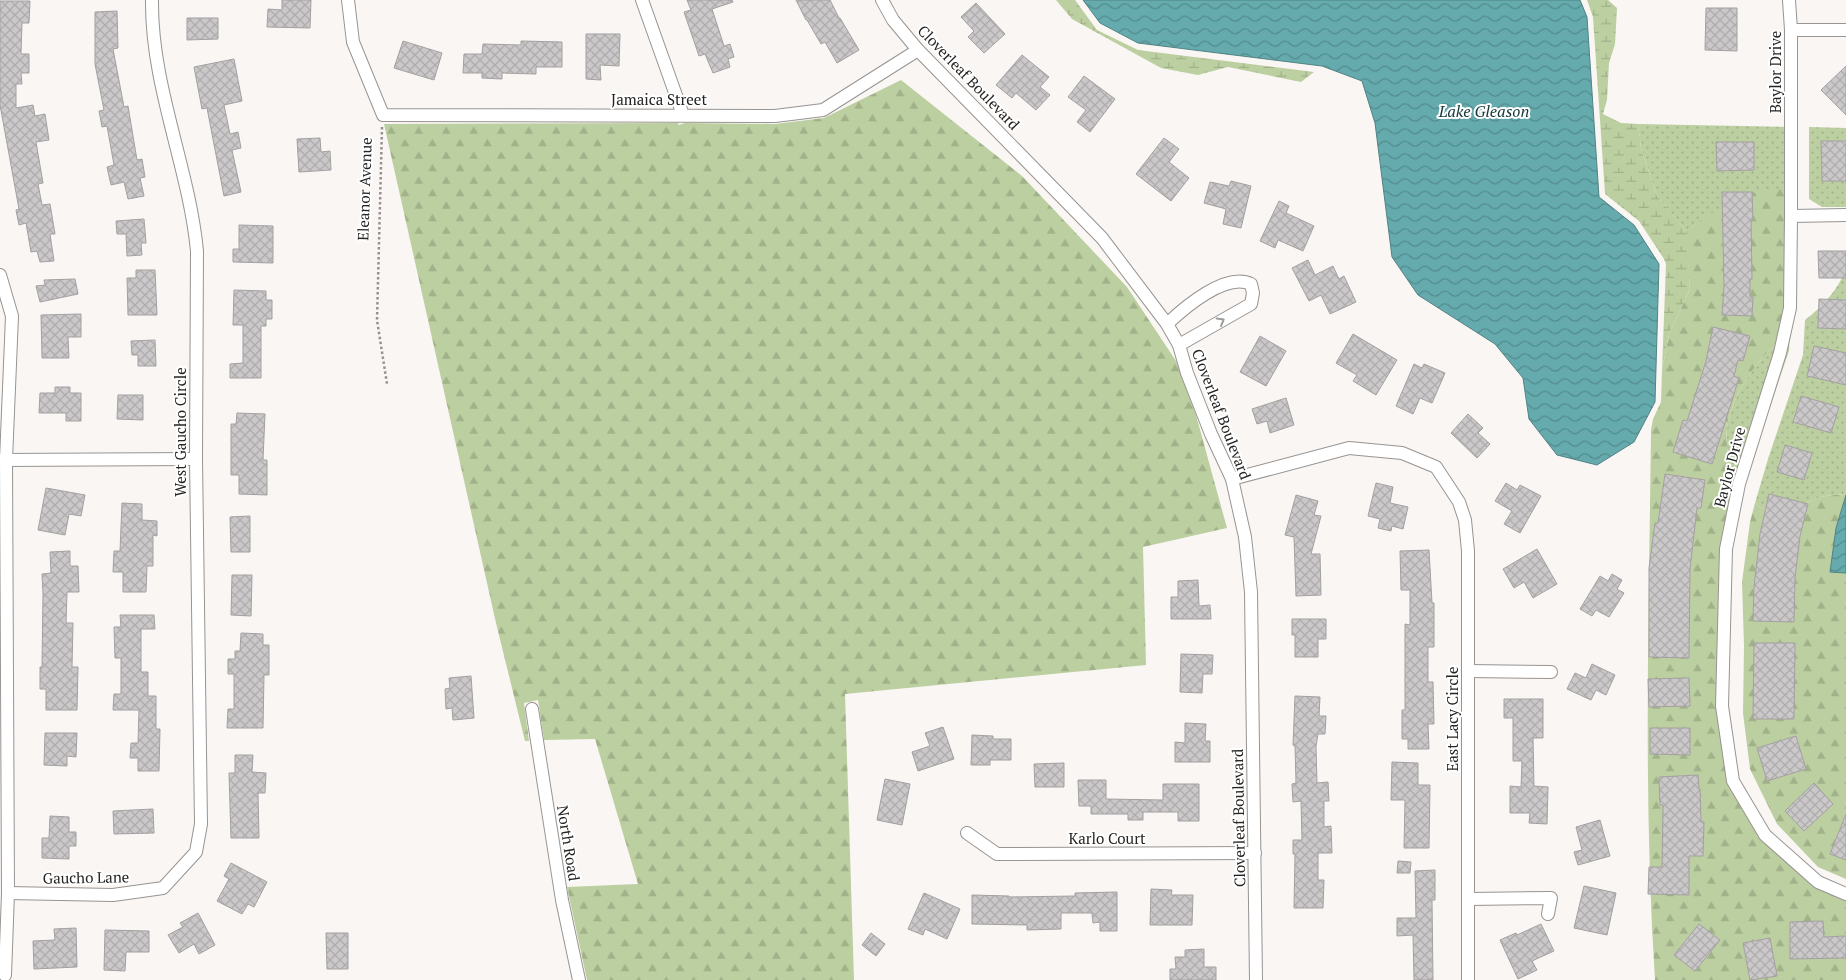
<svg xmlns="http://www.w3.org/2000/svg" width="1846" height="980" viewBox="0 0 1846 980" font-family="'PT Serif',serif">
	<defs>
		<pattern id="grass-dots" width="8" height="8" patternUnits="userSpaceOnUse" patternTransform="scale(1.25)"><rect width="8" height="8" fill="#bccfa0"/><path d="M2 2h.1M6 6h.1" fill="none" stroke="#a1b28a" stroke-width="1.8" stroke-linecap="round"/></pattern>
		<pattern id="forest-firs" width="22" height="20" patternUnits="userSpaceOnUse" patternTransform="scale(1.25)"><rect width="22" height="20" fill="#bccfa0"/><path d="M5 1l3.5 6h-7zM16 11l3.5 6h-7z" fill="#a1b28a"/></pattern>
		<pattern id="wetland-marsh" width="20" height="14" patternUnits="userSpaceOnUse" patternTransform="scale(1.25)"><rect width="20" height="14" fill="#bccfa0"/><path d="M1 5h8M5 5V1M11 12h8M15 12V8" fill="none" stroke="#a1b28a"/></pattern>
		<pattern id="water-waves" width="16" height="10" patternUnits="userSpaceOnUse" patternTransform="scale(1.25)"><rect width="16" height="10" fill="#65abae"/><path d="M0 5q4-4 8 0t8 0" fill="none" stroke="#538b8d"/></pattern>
		<pattern id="building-cross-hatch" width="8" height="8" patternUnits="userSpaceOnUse" patternTransform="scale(1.25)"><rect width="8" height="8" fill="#cbc8c9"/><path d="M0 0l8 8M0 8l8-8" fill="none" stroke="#aeacac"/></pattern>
	</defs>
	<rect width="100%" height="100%" fill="#faf6f4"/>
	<!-- grass -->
	<g fill="url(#grass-dots)">
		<path d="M1638,124L1794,127L1795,193L1730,202L1686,231L1657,196L1641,148Z"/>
		<path d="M1809,127L1846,128V207H1822L1809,199Z"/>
		<path d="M1846,269V494C1837,495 1827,495 1818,498C1795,507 1777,522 1755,503L1768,459L1803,355L1805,320C1822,307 1838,290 1846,269Z"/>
		<path d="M1790,331L1789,351L1754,453L1744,489C1736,476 1728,462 1727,446C1722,403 1758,357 1790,331Z"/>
	</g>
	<!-- forest -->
	<g fill="url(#forest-firs)">
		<path d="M901,80L1022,176L1127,287L1176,361L1196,415L1227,528L1143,547L1146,665L845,694L854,980H587L567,887L638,884L595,739L544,740L538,700L524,703L529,741H525L496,623L384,124L678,123L679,125L685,123L775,124L824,118Z"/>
		<path d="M1772,189L1787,190L1790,331C1758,357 1722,403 1727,446C1728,462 1736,476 1744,489L1735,519L1728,582L1730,646L1728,713L1736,773L1765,833L1846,897V980H1655C1643,797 1649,613 1651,430L1653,419L1661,402L1662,370L1669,334L1690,289L1686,231C1715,211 1737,193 1772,189Z"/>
		<path d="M1846,494V879L1818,867L1777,824L1750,769L1743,713L1744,646L1742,582L1750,522L1755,503C1777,522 1795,507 1818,498C1827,495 1837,495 1846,494Z"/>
	</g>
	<!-- wetland -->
	<g fill="url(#wetland-marsh)">
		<path d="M1056,0H1075L1097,30L1138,50L1314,72L1301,82L1228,67L1198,75L1161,68L1072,19Z"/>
		<path d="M1587,0H1608L1617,8L1615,44L1609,63L1607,100L1603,114L1621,123L1638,124L1641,148L1657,196L1687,232L1690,289L1669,334L1662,370L1666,264L1664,259L1639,221L1605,194L1593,17Z"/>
	</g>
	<!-- water -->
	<g fill="url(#water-waves)" stroke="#528284">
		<path d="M1083,0H1580L1587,17L1599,197L1634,225L1659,264L1655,402L1634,442L1597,465L1557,455L1529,419L1523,378L1495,344L1418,295L1392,257L1375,123L1362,81L1322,66L1138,43L1100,23Z"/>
		<path d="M1846,495V573L1830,572L1836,528Z"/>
	</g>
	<!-- building -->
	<g fill="url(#building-cross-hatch)" stroke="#a4a0a2">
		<path d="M282,0H311L310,28L267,27L268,9L282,10Z"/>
		<path d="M687,0H732L733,2L712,9L724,46L730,44L734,57L728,59L730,67L713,73L705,54L699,56L684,12L691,10Z"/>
		<path d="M796,0H830L839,18H840L859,50L837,63L825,42L821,44L807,20H806Z"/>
		<path d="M0,1H30L29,23H22L21,54H29V73H21L22,84H16V108L33,105L35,116L45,114L49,140L36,142L43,183L38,184L42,205L50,204L55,234H50L54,261L40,262L37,251L31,252L26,223L19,225L16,210L19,209L0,105Z"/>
		<path d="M976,3L1005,34L984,53L968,37L974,31L961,17Z"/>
		<path d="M1706,8H1737V51L1705,50Z"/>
		<path d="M117,11L118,48L113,49L124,107L128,106L137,160L142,159L145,177L140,178L144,196L128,199L124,182L111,185L107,167L114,165L107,126L102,127L99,111L104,110L95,64V12Z"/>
		<path d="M187,18H218V39L187,40Z"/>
		<path d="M586,34H620L619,66L600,65L601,80L586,79Z"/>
		<path d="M403,41L442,53L434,80L394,68Z"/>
		<path d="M521,41L562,42V67H536V74L502,73V79L482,78V73H463L464,54H482L483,44L521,45Z"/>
		<path d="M1022,55L1049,77L1040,87L1050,95L1036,110L1016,93L1012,98L996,85Z"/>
		<path d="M234,59L242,101L224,105L230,134L238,132L241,148L232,150L241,192L224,196L207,108L202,109L194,67Z"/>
		<path d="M1846,66V115L1821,90Z"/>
		<path d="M1084,76L1115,99L1090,132L1077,122L1086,110L1068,97Z"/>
		<path d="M320,138L321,152L330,151L331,170L299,172L297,139Z"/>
		<path d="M1164,138L1179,149L1169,162L1189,178L1171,201L1136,174Z"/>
		<path d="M1821,141H1846V181H1822Z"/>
		<path d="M1716,142H1754V170L1717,171Z"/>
		<path d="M1231,181L1251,186L1241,228L1223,224L1226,209L1204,203L1210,182L1229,186Z"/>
		<path d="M1722,192H1752L1753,220H1751L1752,279H1750V297H1753L1752,316L1722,315L1724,287Z"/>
		<path d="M1279,201L1289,206L1286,213L1314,226L1303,251L1278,240L1275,248L1260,241Z"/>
		<path d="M144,219L146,243H141L142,255L127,256L126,234H117L116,221Z"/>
		<path d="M239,225L273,226V263L233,262V249H239Z"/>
		<path d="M1818,251H1846V278H1819Z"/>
		<path d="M1308,260L1315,275L1333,266L1339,279L1344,276L1356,302L1330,314L1321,295L1309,301L1292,268Z"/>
		<path d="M136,270H155L157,315H128L127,278H136Z"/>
		<path d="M75,279L78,294L40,302L36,286L45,285L44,280Z"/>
		<path d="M234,290L266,291V300H272V319H266V326H261V378H230V364L243,363V325H233Z"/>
		<path d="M1819,299L1846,300V329L1818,328Z"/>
		<path d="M81,314V337H68L69,358H42L41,315Z"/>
		<path d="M1713,327L1750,336L1743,361L1738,360L1734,376L1739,378L1712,464L1673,452L1683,420L1687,421L1706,361Z"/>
		<path d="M1353,334L1397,360L1376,395L1353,381L1357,375L1336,363Z"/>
		<path d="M1260,336L1286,351L1266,386L1240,372Z"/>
		<path d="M155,340L156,366H138V355H132L131,341Z"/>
		<path d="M1814,346L1846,353V385L1807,376Z"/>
		<path d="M1414,364L1422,368L1424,364L1445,373L1432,403L1420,398L1413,414L1396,406Z"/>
		<path d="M55,387H70V393H81V421H66V413H39L40,393H55Z"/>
		<path d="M118,395H143V420L117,419Z"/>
		<path d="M1801,396L1839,407L1831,433L1793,422Z"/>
		<path d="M1286,398L1294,425L1270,433L1267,421L1257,424L1252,409Z"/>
		<path d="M237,413L265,414L263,460H267V495L239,494V475H231V424H236Z"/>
		<path d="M1468,414L1483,428L1478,433L1490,444L1477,458L1451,433Z"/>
		<path d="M1785,445L1812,453L1804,480L1777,472Z"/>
		<path d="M1665,474L1705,480L1701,508H1697L1690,569L1689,658L1649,657V568L1655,523H1658Z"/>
		<path d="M1376,483L1393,487L1390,503L1408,507L1403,529L1392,526L1391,531L1378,528L1380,519L1368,516Z"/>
		<path d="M1506,483L1517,490L1520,485L1541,496L1520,533L1504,524L1512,511L1495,501Z"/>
		<path d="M46,488L85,495L81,516L69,514L65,535L38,530Z"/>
		<path d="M1769,494L1808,504L1800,536L1795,578L1794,622L1753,621L1754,587L1760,534Z"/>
		<path d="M1296,495L1318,501L1314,515L1321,516L1311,554H1320L1321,595L1296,596L1294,537L1285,535Z"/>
		<path d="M122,503L142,504V520L157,521V536L153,535V566H147L146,592H123V572H113L114,551H120Z"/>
		<path d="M250,516V552H231L230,517Z"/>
		<path d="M1537,549L1557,584L1533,598L1524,582L1514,588L1503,569Z"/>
		<path d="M1429,550L1432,603H1434V647H1428V682H1433L1434,724H1428L1429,749H1408V739H1402V710H1405V624L1410,625V590H1401L1400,551Z"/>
		<path d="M70,551V566H78L79,592H67L66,623H73L72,667H78L77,710H46V689H40V667H42L43,593L42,574L51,573L50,552Z"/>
		<path d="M1612,574L1622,580L1617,589L1624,593L1609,617L1596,610L1592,616L1580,609L1600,576L1608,581Z"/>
		<path d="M232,575H252L251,616L231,615Z"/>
		<path d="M1198,580L1199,606L1210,605L1211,619H1171V597H1178V581Z"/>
		<path d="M120,615H154L155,629H141V672H148V696H156V729H160L159,771H138V758H130L131,743H138L139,710H113L114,694H121V658H115L114,627H121Z"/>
		<path d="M1292,619H1326V639H1318V657H1295V635H1292Z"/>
		<path d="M241,633L263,634V645H269V675H264L263,728H227L228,709H234V674H228V659H235V651H240Z"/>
		<path d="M1754,643H1795L1794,719H1753Z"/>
		<path d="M1181,654L1213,655L1212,674H1203L1202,693L1180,692Z"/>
		<path d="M1592,664L1615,675L1606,695L1596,690L1591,700L1567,689L1575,673L1586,678Z"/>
		<path d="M471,676L474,718L453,720L452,708L446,709L445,689L450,688L449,678Z"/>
		<path d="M1689,678L1690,706L1649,707L1648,679Z"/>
		<path d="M1295,696L1320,697L1319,716H1326L1325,734H1318L1316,746L1317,783L1328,782L1329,801H1324V827L1331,826L1332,853H1318V880H1324L1323,908H1294L1295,854H1293V840H1302L1301,801L1293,802L1292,784L1296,783L1295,746L1293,745Z"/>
		<path d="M1504,699H1543V738H1533L1534,786L1548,787L1547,824L1529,823L1530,813H1510V786L1521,787L1522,761H1513V718H1504Z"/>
		<path d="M1185,723L1206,724L1205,741H1210V762H1175V742L1185,743Z"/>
		<path d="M943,727L954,759L918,771L912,752L930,746L925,733Z"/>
		<path d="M1650,728H1690V755L1650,754Z"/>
		<path d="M45,733H77L76,757L67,756V766L44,765Z"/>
		<path d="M972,735L993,736V739H1011V760H990V765H971Z"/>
		<path d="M1796,736L1806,769L1767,781L1757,748Z"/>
		<path d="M235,755H253L252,772L266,773L265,793H258L259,838H231L229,773H235Z"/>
		<path d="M1392,762L1418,763V785H1430L1429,848H1404L1405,800H1391Z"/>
		<path d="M1064,763V787H1035L1034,764Z"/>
		<path d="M1698,775L1699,789H1700L1701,822H1704L1703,856H1689V895L1648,894L1649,867H1662L1663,805H1660L1659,777Z"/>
		<path d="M885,779L910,784L902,825L877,820Z"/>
		<path d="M1078,780H1106V799L1163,800V784H1199V821H1178V812H1143V820H1128V814H1091V806H1079Z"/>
		<path d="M1814,783L1833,804L1804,831L1785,811Z"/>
		<path d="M153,809L154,833L114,834L113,811Z"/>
		<path d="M1846,814V860L1830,854Z"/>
		<path d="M50,816L69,817V832H76V846H69V859L42,858V838H49Z"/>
		<path d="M1600,820L1610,856L1578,865L1574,852L1582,850L1576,827Z"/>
		<path d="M1398,861L1411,862L1410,873H1397Z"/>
		<path d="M231,863L267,882L254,907L248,904L242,914L217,901L229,879L224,876Z"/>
		<path d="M1435,870V900H1432L1433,980H1414L1413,935L1397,936V918H1416L1415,871Z"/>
		<path d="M1584,886L1616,893L1607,935L1574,928Z"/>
		<path d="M1151,889L1172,890L1171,895H1193L1192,925H1150Z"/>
		<path d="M1117,892V931H1100V922L1093,923L1092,913H1061V929L1027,930V925L972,924V895L1009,896V897L1075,896V893Z"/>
		<path d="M924,893L960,909L947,939L925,929L923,935L908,929Z"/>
		<path d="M198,913L215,945L199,954L194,944L179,953L168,935L183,927L180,923Z"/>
		<path d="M1823,921L1824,937L1846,936V958L1790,959V922Z"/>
		<path d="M1541,924L1554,951L1532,961L1537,970L1518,979L1500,940L1516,933L1517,935Z"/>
		<path d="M1699,924L1720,940L1695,971L1674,955Z"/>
		<path d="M76,928L77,967L34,969L33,941L55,940L54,929Z"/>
		<path d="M105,930L149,931V952H126L125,971L104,970Z"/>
		<path d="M326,933H348V969H327Z"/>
		<path d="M871,933L885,944L876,956L862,945Z"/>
		<path d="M1770,938L1777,976L1750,980L1743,943Z"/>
		<path d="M1204,949V967H1216V980H1170V969H1176L1175,957H1185V950Z"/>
	</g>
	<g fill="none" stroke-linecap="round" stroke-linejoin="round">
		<defs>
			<g id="street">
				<path d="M348,0L353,42L383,115L775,116L823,110L918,50"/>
				<path d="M642,0L683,115"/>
				<path d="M882,0L893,20L918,50L1102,238L1167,324L1179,345L1187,373L1211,434L1232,479L1245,537L1251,592L1256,980"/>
				<path d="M1789,0L1791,30V216L1790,308L1780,353L1739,484L1726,549L1722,706L1733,781L1765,835L1818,882L1846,894"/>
				<path d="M1791,30H1846"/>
				<path d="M1791,216L1846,215"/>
				<path d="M0,275L12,316L6,460L8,893L5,975"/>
				<path d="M1167,324C1185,307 1226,272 1251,284L1253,293L1251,304L1179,345"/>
				<path d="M0,460L196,459"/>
				<path d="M1232,479L1349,448L1402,453L1436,467L1459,502L1465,520L1468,551V980"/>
				<path d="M1468,671L1551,672"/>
				<path d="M532,709L562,900L579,980"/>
				<path d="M967,833L997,854L1255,853"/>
				<path d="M8,893L113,895L163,888L196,852L201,824L196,459L197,251C189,167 151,86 152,0"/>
				<path d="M1468,899L1551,898L1548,914"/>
			</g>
		</defs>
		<!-- street casing -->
		<use href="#street" stroke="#979491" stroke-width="14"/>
		<!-- path -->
		<path stroke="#949190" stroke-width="2.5" stroke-dasharray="2.5 2.5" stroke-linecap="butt" d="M382,127L377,320L387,384"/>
		<!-- street -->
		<use href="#street" stroke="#fff" stroke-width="12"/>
	</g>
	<!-- one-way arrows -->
	<defs><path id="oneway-chevron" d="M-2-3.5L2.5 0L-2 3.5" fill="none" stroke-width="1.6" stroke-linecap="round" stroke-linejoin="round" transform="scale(1.25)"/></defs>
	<use stroke="#9d9c9c" href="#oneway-chevron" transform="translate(1221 321) rotate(-30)"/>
	<g text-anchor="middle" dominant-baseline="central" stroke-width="4" stroke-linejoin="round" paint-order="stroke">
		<!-- street labels -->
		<g font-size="15" fill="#252423" stroke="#fff">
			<text transform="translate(1775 72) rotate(-90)">Baylor Drive</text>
			<text transform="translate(969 77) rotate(46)">Cloverleaf Boulevard</text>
			<text x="659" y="99">Jamaica Street</text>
			<text transform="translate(364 189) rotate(-88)">Eleanor Avenue</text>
			<text transform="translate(1222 414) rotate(69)">Cloverleaf Boulevard</text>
			<text transform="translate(180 432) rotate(-90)">West Gaucho Circle</text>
			<text transform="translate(1729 467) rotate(-75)">Baylor Drive</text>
			<text transform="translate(1452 719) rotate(-90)">East Lacy Circle</text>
			<text transform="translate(1238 818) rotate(-91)">Cloverleaf Boulevard</text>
			<text x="1107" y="838">Karlo Court</text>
			<text transform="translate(569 843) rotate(81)">North Road</text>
			<text transform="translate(86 877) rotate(-1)">Gaucho Lane</text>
		</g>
		<!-- water labels -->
		<g font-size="16" font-style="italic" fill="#143739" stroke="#fff">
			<text x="1484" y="111">Lake Gleason</text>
		</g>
	</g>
</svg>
